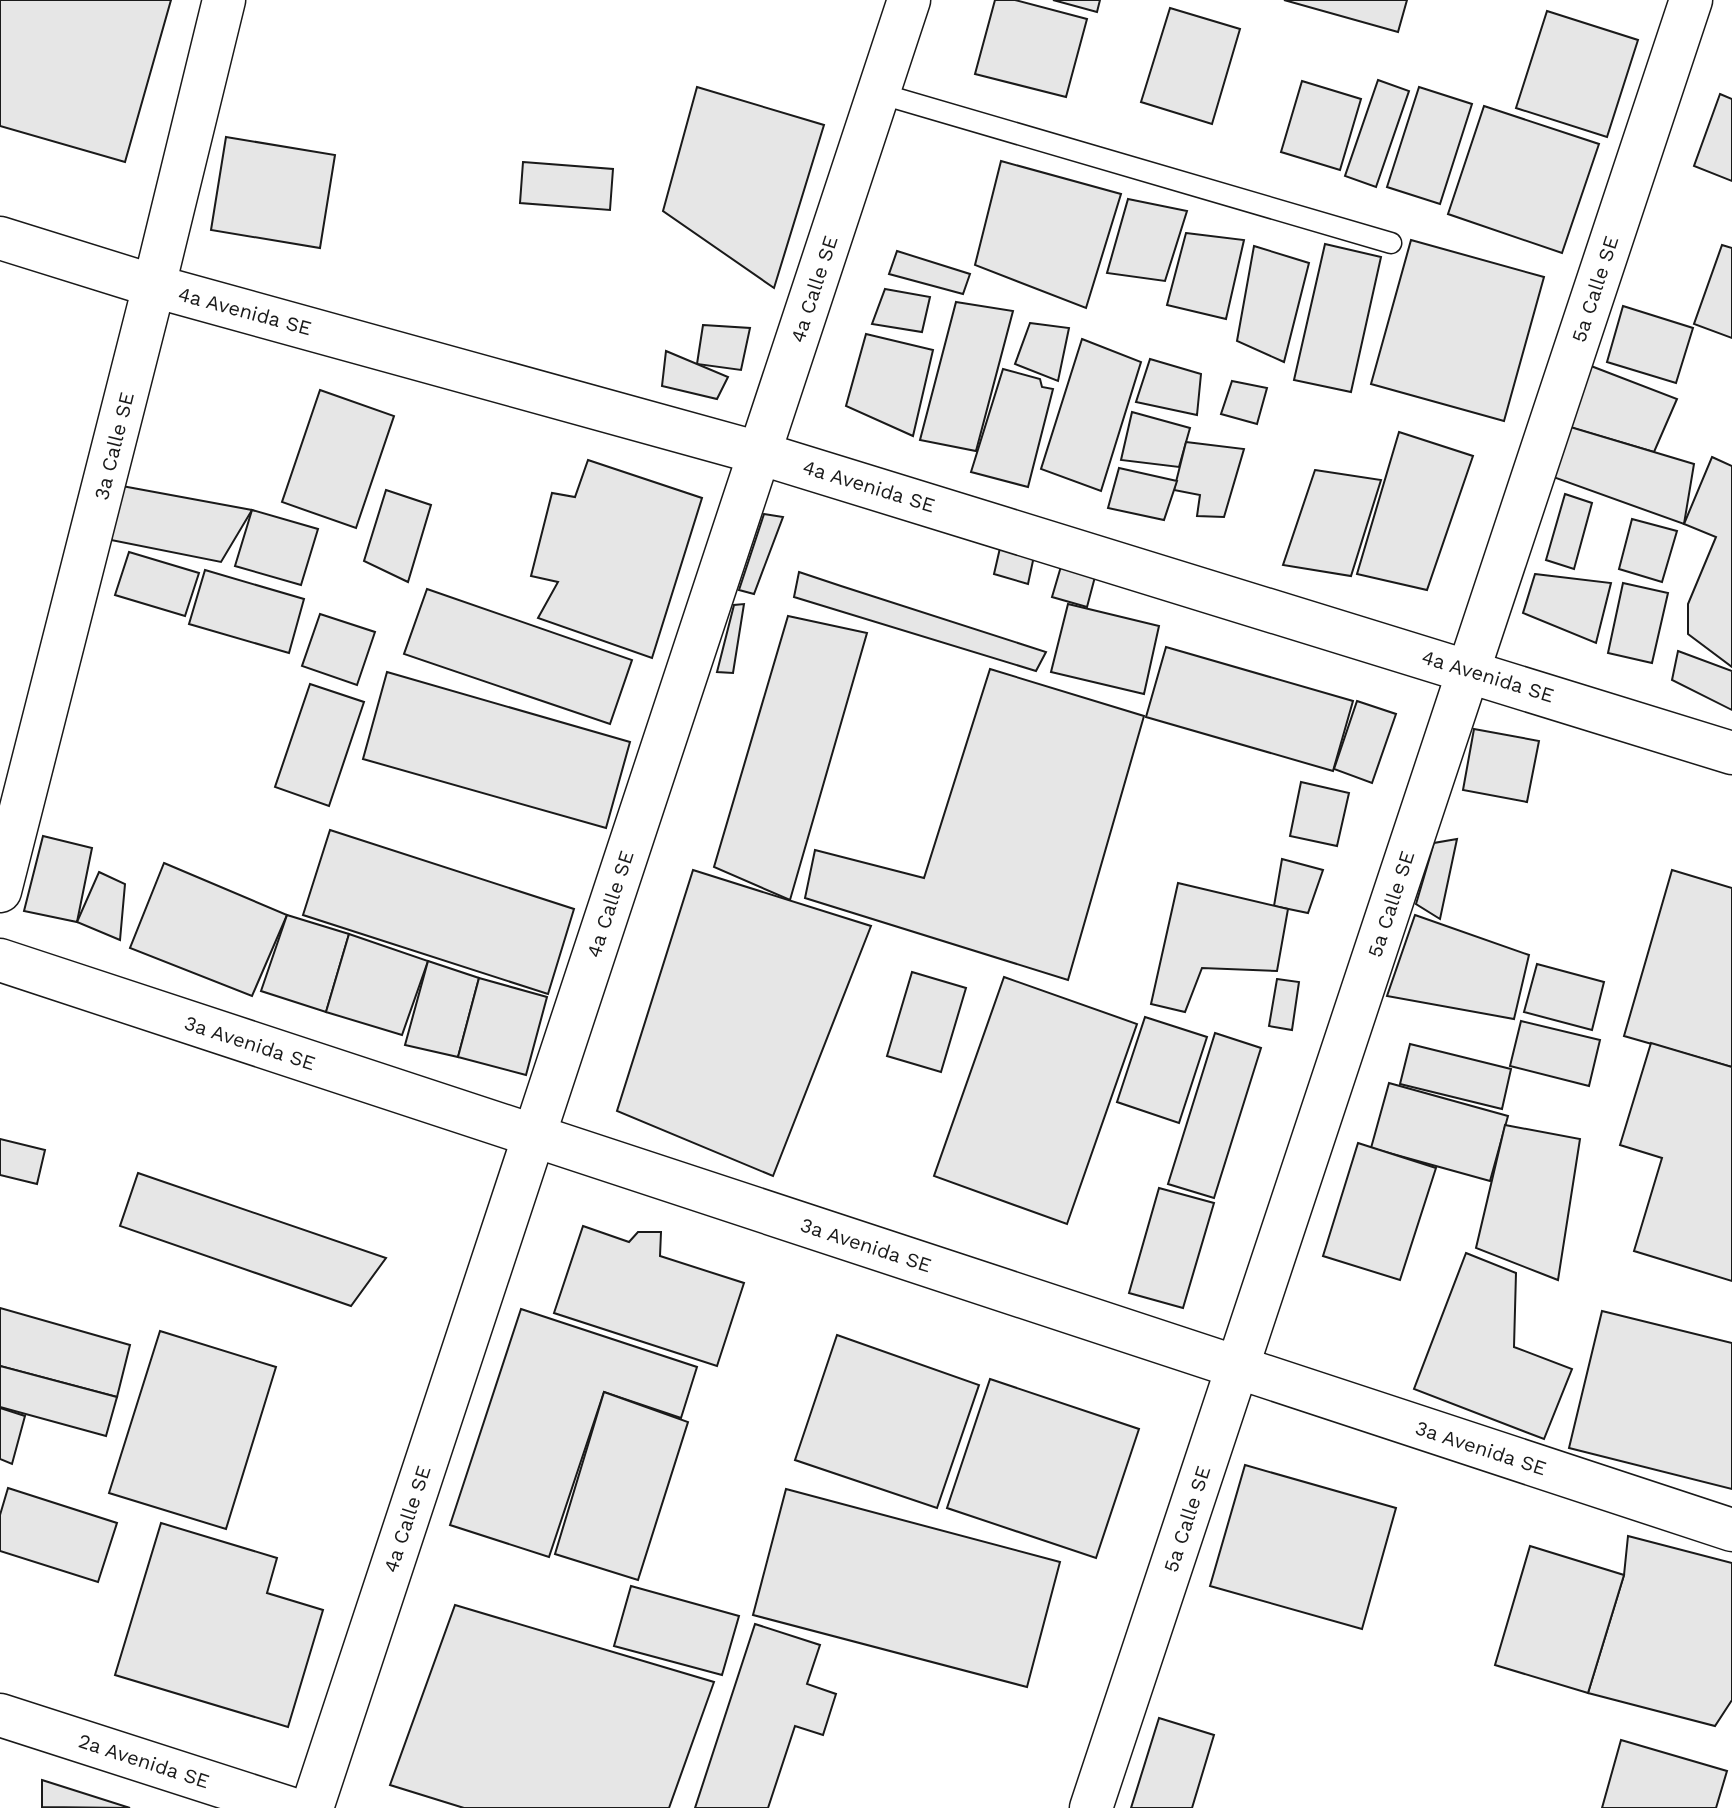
<svg xmlns="http://www.w3.org/2000/svg" width="1732" height="1808" viewBox="0 0 1732 1808" font-family="'Work Sans',sans-serif">
	<rect width="100%" height="100%" fill="#fff"/>
	<!-- building -->
	<g fill="#e6e6e6" stroke="#1a1a1a" stroke-width="2">
		<path d="M0,0H171L125,162L0,126Z"/>
		<path d="M995,0H1015L1087,19L1066,97L975,74Z"/>
		<path d="M1053,0H1100L1097,12Z"/>
		<path d="M1284,0H1407L1398,32Z"/>
		<path d="M1170,8L1240,29L1212,124L1141,102Z"/>
		<path d="M1547,11L1638,40L1607,137L1516,108Z"/>
		<path d="M1378,80L1409,91L1376,187L1345,176Z"/>
		<path d="M1302,81L1361,99L1340,170L1281,152Z"/>
		<path d="M697,87L824,125L774,288L663,211Z"/>
		<path d="M1419,87L1472,104L1440,204L1387,187Z"/>
		<path d="M1720,94L1732,99V181L1694,166Z"/>
		<path d="M1484,106L1599,144L1562,253L1448,214Z"/>
		<path d="M226,137L335,155L320,248L211,230Z"/>
		<path d="M1001,161L1121,194L1086,308L975,265Z"/>
		<path d="M523,162L613,169L610,210L520,203Z"/>
		<path d="M1128,199L1187,211L1165,281L1107,273Z"/>
		<path d="M1186,233L1244,240L1226,319L1167,305Z"/>
		<path d="M1411,240L1544,277L1504,421L1371,384Z"/>
		<path d="M1325,244L1381,257L1351,392L1294,380Z"/>
		<path d="M1722,245L1732,248V338L1694,324Z"/>
		<path d="M1254,246L1309,263L1284,362L1237,341Z"/>
		<path d="M897,251L970,274L963,294L889,274Z"/>
		<path d="M885,289L930,297L922,332L872,324Z"/>
		<path d="M956,302L1013,311L976,451L920,440Z"/>
		<path d="M1623,306L1693,328L1676,383L1607,362Z"/>
		<path d="M1030,323L1069,328L1058,381L1015,364Z"/>
		<path d="M703,325L750,328L741,370L697,364Z"/>
		<path d="M866,334L933,350L913,436L846,406Z"/>
		<path d="M1082,339L1141,362L1101,491L1041,469Z"/>
		<path d="M666,351L728,377L717,399L662,386Z"/>
		<path d="M1150,359L1201,374L1197,415L1136,402Z"/>
		<path d="M1591,366L1677,399L1654,452L1569,427Z"/>
		<path d="M1003,369L1040,379L1042,387L1053,389L1028,487L971,472Z"/>
		<path d="M1232,381L1267,388L1257,424L1221,414Z"/>
		<path d="M320,390L394,416L356,528L282,502Z"/>
		<path d="M1132,412L1190,428L1179,467L1121,460Z"/>
		<path d="M1557,423L1694,464L1684,524L1542,473Z"/>
		<path d="M1399,432L1473,456L1427,590L1357,574Z"/>
		<path d="M1186,442L1244,449L1224,517L1197,516L1200,495L1174,490Z"/>
		<path d="M1712,457L1732,466V667L1688,634V604L1716,537L1684,524Z"/>
		<path d="M588,460L702,498L652,658L538,618L558,582L531,576L552,493L575,497Z"/>
		<path d="M1119,468L1177,481L1164,520L1108,508Z"/>
		<path d="M1315,470L1381,480L1351,576L1283,565Z"/>
		<path d="M122,486L252,510L221,562L111,540Z"/>
		<path d="M386,490L431,505L408,582L364,561Z"/>
		<path d="M1565,494L1592,503L1574,569L1546,560Z"/>
		<path d="M252,510L318,529L301,585L235,566Z"/>
		<path d="M764,514L783,517L754,594L739,590Z"/>
		<path d="M1632,519L1677,531L1662,582L1619,569Z"/>
		<path d="M1000,548L1034,556L1028,584L994,574Z"/>
		<path d="M129,552L199,573L185,616L115,595Z"/>
		<path d="M1062,563L1096,573L1087,607L1052,597Z"/>
		<path d="M205,570L304,599L289,653L189,624Z"/>
		<path d="M799,572L841,586L1046,652L1036,671L794,597Z"/>
		<path d="M1535,574L1611,583L1596,643L1523,613Z"/>
		<path d="M1623,583L1668,593L1652,663L1608,653Z"/>
		<path d="M427,589L632,660L610,724L404,654Z"/>
		<path d="M744,604L733,673L717,672L734,605Z"/>
		<path d="M1068,604L1159,626L1144,694L1051,672Z"/>
		<path d="M320,614L375,632L357,685L302,666Z"/>
		<path d="M788,616L867,633L790,900L714,867Z"/>
		<path d="M1166,647L1353,701L1333,771L1146,717Z"/>
		<path d="M1678,651L1732,671V710L1672,680Z"/>
		<path d="M990,669L1144,716L1068,980L805,898L815,850L924,878Z"/>
		<path d="M387,672L630,742L606,828L363,759Z"/>
		<path d="M310,684L364,702L329,806L275,787Z"/>
		<path d="M1357,701L1396,714L1372,783L1334,769Z"/>
		<path d="M1474,729L1539,741L1527,802L1463,790Z"/>
		<path d="M1301,782L1349,793L1337,846L1290,836Z"/>
		<path d="M330,830L574,909L548,994L303,915Z"/>
		<path d="M43,836L92,848L77,922L24,911Z"/>
		<path d="M1457,839L1440,919L1416,904L1434,843Z"/>
		<path d="M1282,859L1323,870L1308,913L1274,906Z"/>
		<path d="M164,863L287,915L252,996L130,948Z"/>
		<path d="M693,870L871,926L773,1176L617,1111Z"/>
		<path d="M1672,870L1732,888V1067L1624,1036Z"/>
		<path d="M99,872L125,884L120,940L77,922Z"/>
		<path d="M1178,883L1288,909L1277,971L1202,968L1185,1012L1151,1004Z"/>
		<path d="M287,915L349,934L326,1012L261,991Z"/>
		<path d="M1415,915L1529,955L1514,1019L1387,996Z"/>
		<path d="M349,934L428,961L402,1035L326,1012Z"/>
		<path d="M428,961L479,978L458,1057L405,1045Z"/>
		<path d="M1537,964L1604,982L1592,1030L1524,1012Z"/>
		<path d="M912,972L966,988L941,1072L887,1056Z"/>
		<path d="M1004,977L1137,1024L1067,1224L934,1176Z"/>
		<path d="M479,978L547,997L526,1075L458,1057Z"/>
		<path d="M1277,979L1299,982L1292,1030L1269,1026Z"/>
		<path d="M1145,1017L1207,1037L1179,1123L1117,1102Z"/>
		<path d="M1521,1021L1600,1040L1589,1086L1510,1066Z"/>
		<path d="M1215,1033L1261,1048L1214,1198L1168,1184Z"/>
		<path d="M1651,1043L1732,1067V1281L1634,1251L1662,1158L1620,1145Z"/>
		<path d="M1410,1044L1511,1069L1502,1109L1400,1084Z"/>
		<path d="M1389,1083L1508,1116L1490,1181L1371,1148Z"/>
		<path d="M1505,1125L1580,1139L1558,1280L1476,1248Z"/>
		<path d="M0,1139L45,1150L37,1184L0,1175Z"/>
		<path d="M1358,1143L1436,1168L1400,1280L1323,1256Z"/>
		<path d="M138,1173L386,1258L351,1306L120,1226Z"/>
		<path d="M1159,1188L1214,1203L1183,1308L1129,1293Z"/>
		<path d="M583,1226L629,1242L638,1232H661L660,1256L744,1283L717,1366L554,1313Z"/>
		<path d="M1466,1253L1516,1273L1514,1347L1572,1369L1544,1439L1414,1389Z"/>
		<path d="M0,1308L130,1345L117,1397L0,1366Z"/>
		<path d="M521,1309L697,1367L681,1418L604,1392L549,1557L450,1525Z"/>
		<path d="M1602,1311L1732,1343V1489L1569,1448Z"/>
		<path d="M160,1331L276,1367L226,1529L109,1493Z"/>
		<path d="M837,1335L979,1385L937,1508L795,1460Z"/>
		<path d="M0,1366L117,1397L106,1436L0,1407Z"/>
		<path d="M990,1379L1139,1429L1096,1558L947,1508Z"/>
		<path d="M604,1392L688,1422L638,1580L555,1554Z"/>
		<path d="M0,1408L25,1416L12,1464L0,1459Z"/>
		<path d="M1245,1465L1396,1508L1362,1629L1210,1586Z"/>
		<path d="M8,1488L117,1523L98,1582L0,1551V1515Z"/>
		<path d="M786,1489L1060,1562L1027,1687L753,1615Z"/>
		<path d="M161,1523L277,1558L267,1593L323,1610L288,1727L115,1675Z"/>
		<path d="M1628,1536L1732,1563V1700L1715,1726L1588,1693L1624,1575Z"/>
		<path d="M1530,1546L1624,1575L1588,1693L1495,1665Z"/>
		<path d="M631,1586L739,1616L722,1675L614,1646Z"/>
		<path d="M455,1605L714,1682L669,1808H464L390,1785Z"/>
		<path d="M755,1624L820,1645L807,1684L836,1694L823,1735L795,1726L768,1808H695Z"/>
		<path d="M1159,1718L1214,1735L1192,1808H1131Z"/>
		<path d="M1621,1740L1727,1771L1716,1808H1602Z"/>
		<path d="M42,1780L130,1808L42,1807Z"/>
	</g>
	<g fill="none" stroke-linecap="round" stroke-linejoin="round">
		<defs>
			<path id="service" d="M878,93L1391,243"/>
			<g id="minor">
				<path d="M0,238L154,286L759,453L1732,753"/>
				<path d="M0,891L154,286L224,0"/>
				<path d="M0,960L1732,1530"/>
				<path d="M0,1715L289,1808"/>
				<path d="M312,1808L909,0"/>
				<path d="M1091,1808L1691,0"/>
			</g>
		</defs>
		<!-- service casing -->
		<use href="#service" stroke="#1a1a1a" stroke-width="23"/>
		<!-- minor casing -->
		<use href="#minor" stroke="#1a1a1a" stroke-width="45"/>
		<!-- service -->
		<use href="#service" stroke="#fff" stroke-width="20"/>
		<!-- minor -->
		<use href="#minor" stroke="#fff" stroke-width="42"/>
	</g>
	<g text-anchor="middle" dominant-baseline="central" stroke-width="6" stroke-linejoin="round" paint-order="stroke">
		<!-- street labels -->
		<g font-size="20" fill="#1a1a1a" stroke="#fff">
			<text transform="translate(814 289) rotate(-72)">4a Calle SE</text>
			<text transform="translate(1595 289) rotate(-72)">5a Calle SE</text>
			<text transform="translate(245 311) rotate(15)">4a Avenida SE</text>
			<text transform="translate(114 446) rotate(-76)">3a Calle SE</text>
			<text transform="translate(869 486) rotate(17)">4a Avenida SE</text>
			<text transform="translate(1488 676) rotate(17)">4a Avenida SE</text>
			<text transform="translate(610 904) rotate(-72)">4a Calle SE</text>
			<text transform="translate(1391 904) rotate(-72)">5a Calle SE</text>
			<text transform="translate(250 1043) rotate(18)">3a Avenida SE</text>
			<text transform="translate(866 1245) rotate(18)">3a Avenida SE</text>
			<text transform="translate(1481 1448) rotate(18)">3a Avenida SE</text>
			<text transform="translate(407 1519) rotate(-72)">4a Calle SE</text>
			<text transform="translate(1187 1519) rotate(-72)">5a Calle SE</text>
			<text transform="translate(144 1761) rotate(18)">2a Avenida SE</text>
		</g>
	</g>
</svg>
